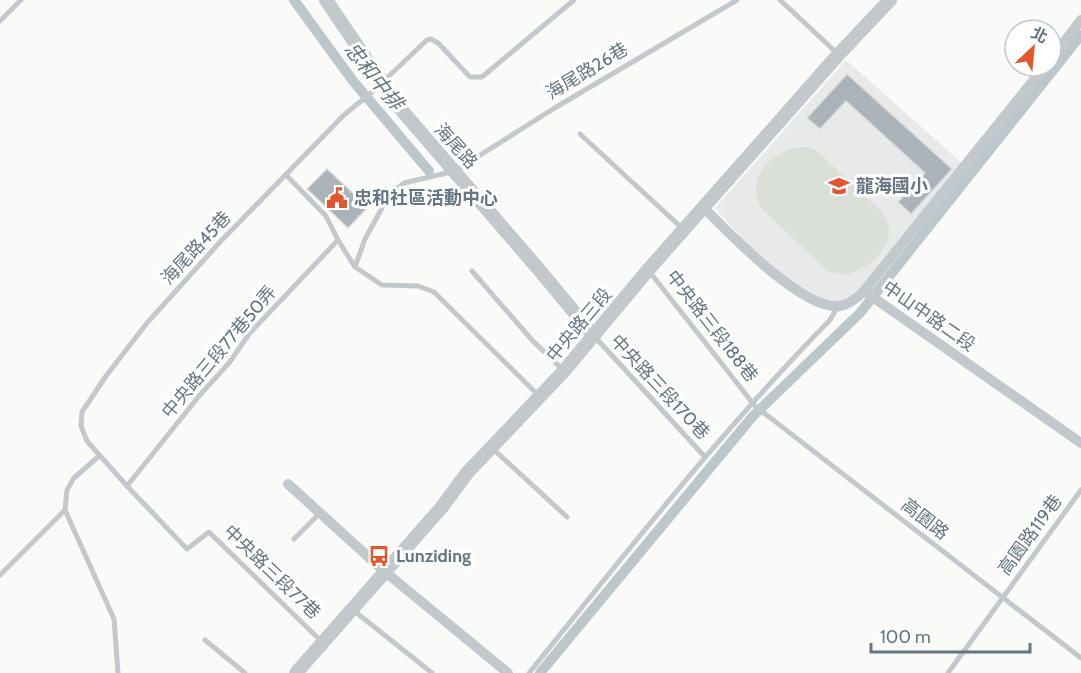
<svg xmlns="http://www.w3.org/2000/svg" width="1081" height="673" viewBox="0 0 1081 673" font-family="Cabin,'Noto Sans TC',sans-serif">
	<rect width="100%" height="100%" fill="#fafaf8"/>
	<!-- built -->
	<path fill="#e8e9e9" d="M846,60L963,164L865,283L850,297L836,303L822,300L793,283L749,246L715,208Z"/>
	<!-- green -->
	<path fill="#dadfd7" d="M808,147L817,151L883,213L889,229L888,240L877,258L868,265L849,274L829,272L762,209C742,177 775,146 808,147Z"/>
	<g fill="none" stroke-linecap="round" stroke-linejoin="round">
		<!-- canal -->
		<g stroke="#bbc7cb" stroke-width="10">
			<path d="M294,0L353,81L429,171"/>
			<path d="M540,673L753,416L860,313L1081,35"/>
		</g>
	</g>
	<!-- building -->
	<g fill="#aab3b9" stroke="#dcdcda" stroke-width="1.5">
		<path d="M847,74L952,169L911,214L898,202L925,173L846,101L820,129L807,118Z"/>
		<path d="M327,169L368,207L348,228L307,189Z"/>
	</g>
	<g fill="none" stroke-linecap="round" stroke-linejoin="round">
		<!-- service -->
		<g stroke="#c3c8cc" stroke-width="5">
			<path d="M780,0L838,54"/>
			<path d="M0,21L21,0"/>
			<path d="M580,134L683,229"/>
			<path d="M286,175L326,216L338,240L355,267L382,285L418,286L434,292L539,396"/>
			<path d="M355,267L365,239L389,195L404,183L455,171L553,109L737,0"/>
			<path d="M472,271L532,340L564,371"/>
			<path d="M649,271L755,406L1081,658"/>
			<path d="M595,337L705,457"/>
			<path d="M492,448L567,517"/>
			<path d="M127,486L199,396L229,363L249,334L338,240"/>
			<path d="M65,510L114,619L118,673"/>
			<path d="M294,539L319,514"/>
			<path d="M0,575L65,510L67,490L74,478L99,456"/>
			<path d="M353,610L432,673"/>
			<path d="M205,640L245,673"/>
			<path d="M321,641L209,532L187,549L127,486L87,441L81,426L82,412L106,376L147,323L220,242L344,115L372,92L427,40L431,39L438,43L470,77H482L574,0"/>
			<path d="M529,673C626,553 721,431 830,320L838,306"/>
			<path d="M948,673L1081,490"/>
		</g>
		<!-- minor -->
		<g stroke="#c3c8cc" stroke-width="10">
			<path d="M1051,59L1081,20"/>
			<path d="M703,207C728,232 804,312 841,306C849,304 858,297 864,291L1081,443"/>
			<path d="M864,291L1045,66"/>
			<path d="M288,484L384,571L508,673"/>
		</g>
		<!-- tertiary -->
		<g stroke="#c3c8cc" stroke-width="14">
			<path d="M326,0L398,106L541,272L594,336"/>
			<path d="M296,673L442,507L467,473L564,371L648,270L838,55L890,0"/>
		</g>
	</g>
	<!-- icons -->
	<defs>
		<symbol id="school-bare" viewBox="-9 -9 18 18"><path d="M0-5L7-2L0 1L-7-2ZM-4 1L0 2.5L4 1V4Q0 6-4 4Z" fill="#e4572e" stroke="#fff" stroke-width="2.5" paint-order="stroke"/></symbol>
		<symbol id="civic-bare" viewBox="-9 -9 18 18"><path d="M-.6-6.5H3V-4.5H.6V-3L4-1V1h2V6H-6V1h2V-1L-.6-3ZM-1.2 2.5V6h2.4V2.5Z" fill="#e4572e" stroke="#fff" stroke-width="2.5" paint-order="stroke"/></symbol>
		<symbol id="bus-bare" viewBox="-9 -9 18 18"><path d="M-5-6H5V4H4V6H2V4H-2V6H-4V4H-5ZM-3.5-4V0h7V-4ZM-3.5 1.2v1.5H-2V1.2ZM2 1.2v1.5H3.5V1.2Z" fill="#e4572e" stroke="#fff" stroke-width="2.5" paint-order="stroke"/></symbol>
	</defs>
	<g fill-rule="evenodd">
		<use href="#school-bare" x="824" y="171" width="30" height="30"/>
		<use href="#civic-bare" x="322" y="183" width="30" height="30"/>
		<use href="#bus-bare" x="364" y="541" width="30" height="30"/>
	</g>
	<g text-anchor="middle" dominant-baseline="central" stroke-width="6" stroke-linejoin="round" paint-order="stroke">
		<!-- street labels -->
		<g font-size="18" fill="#657683" stroke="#fff">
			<text transform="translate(587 71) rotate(-31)">海尾路26巷</text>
			<text transform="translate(456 146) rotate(48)">海尾路</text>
			<text transform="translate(196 248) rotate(-47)">海尾路45巷</text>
			<text transform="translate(929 316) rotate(35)">中山中路二段</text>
			<text transform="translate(579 325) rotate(-50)">中央路三段</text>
			<text transform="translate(712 326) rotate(52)">中央路三段188巷</text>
			<text transform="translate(219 352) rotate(-50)">中央路三段77巷50弄</text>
			<text transform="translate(660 387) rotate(47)">中央路三段170巷</text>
			<text transform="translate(925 519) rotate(38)">高園路</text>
			<text transform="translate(1030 535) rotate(-54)">高園路119巷</text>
			<text transform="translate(272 572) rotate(44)">中央路三段77巷</text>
		</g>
		<!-- poi labels -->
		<g font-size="18" font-weight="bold" fill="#657683" stroke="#fff" text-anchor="start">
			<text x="856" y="186">龍海國小</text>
			<text x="354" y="198">忠和社區活動中心</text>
			<text x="396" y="556">Lunziding</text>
		</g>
		<!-- water labels -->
		<g font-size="20" font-style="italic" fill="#60757c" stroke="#fff">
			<text transform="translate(374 76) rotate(51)">忠和中排</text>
		</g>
	</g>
	<!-- north arrow -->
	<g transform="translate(1033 48) rotate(26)"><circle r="28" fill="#ffffff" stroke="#c1c8cd" stroke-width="1.5"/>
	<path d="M0-4.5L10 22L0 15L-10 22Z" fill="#e4572e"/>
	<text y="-9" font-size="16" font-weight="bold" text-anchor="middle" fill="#657683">北</text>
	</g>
	<!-- scale -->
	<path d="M871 643v9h159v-9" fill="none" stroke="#657683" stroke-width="3"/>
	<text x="880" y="643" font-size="18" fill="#657683" stroke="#ffffff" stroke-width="4.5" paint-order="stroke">100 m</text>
</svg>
